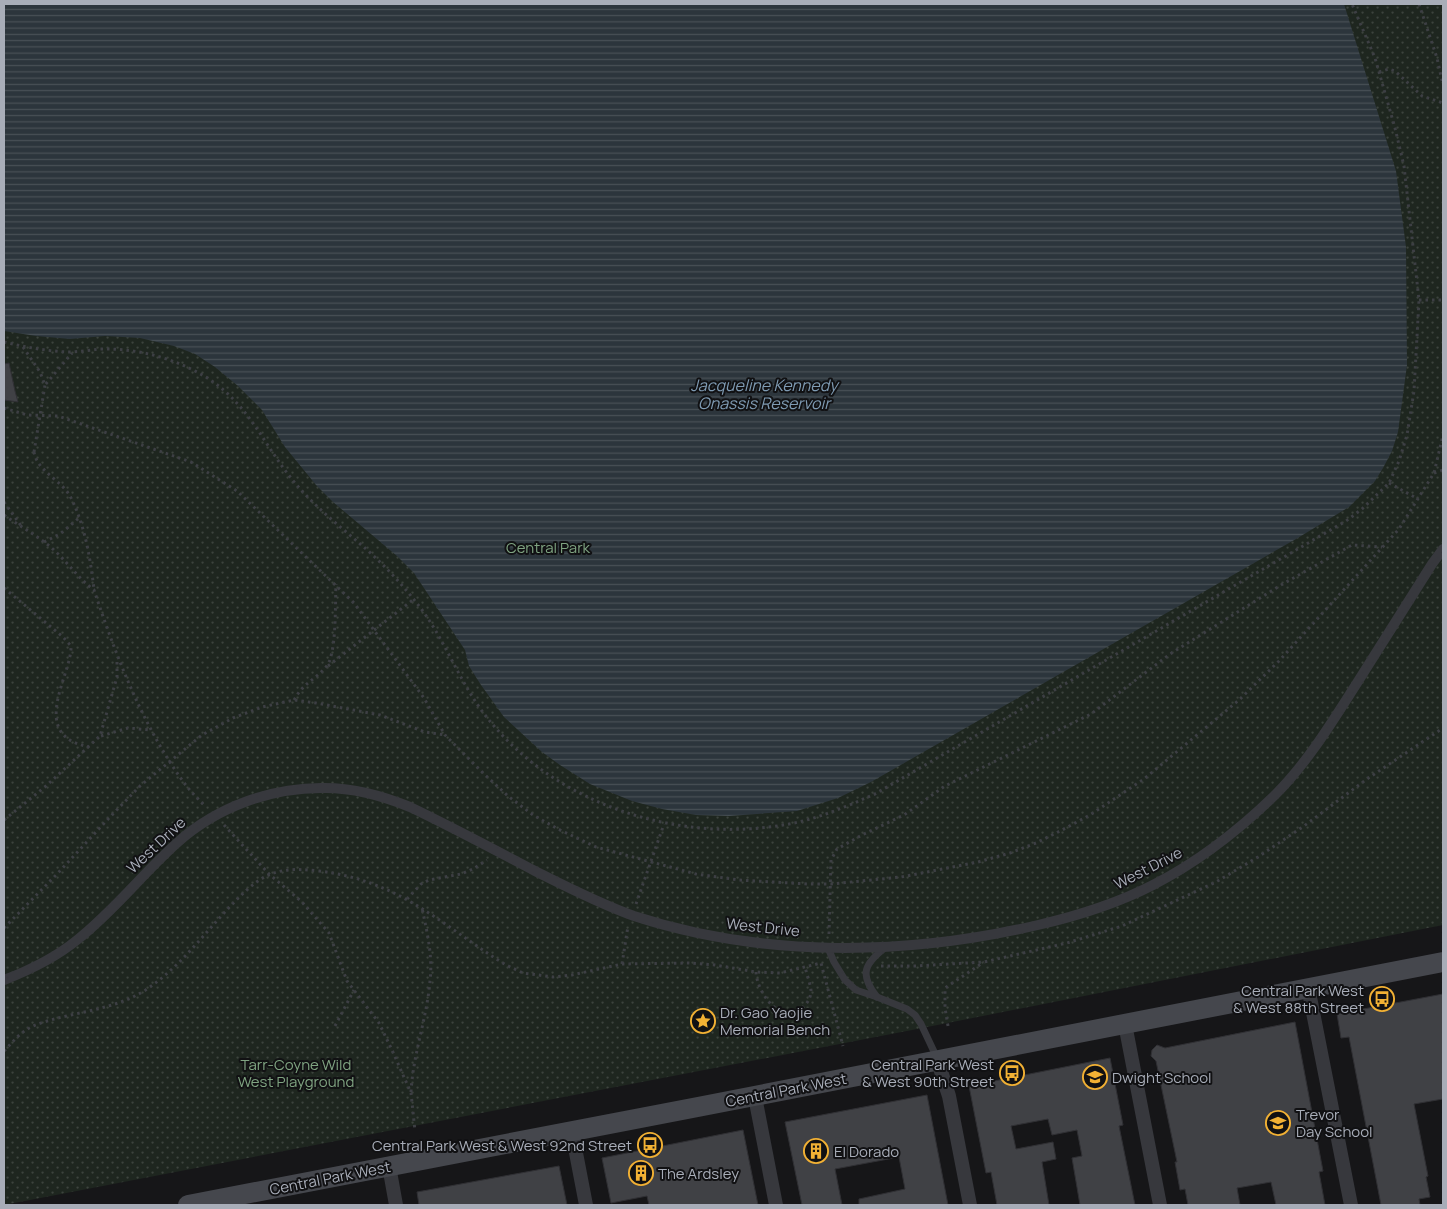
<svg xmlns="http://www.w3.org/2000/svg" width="1447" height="1209" viewBox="0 0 1447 1209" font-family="Manrope,sans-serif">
	<defs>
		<pattern id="park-dots" width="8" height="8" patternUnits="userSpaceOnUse" patternTransform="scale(1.25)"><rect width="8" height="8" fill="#1e261f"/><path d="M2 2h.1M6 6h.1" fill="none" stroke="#3c433d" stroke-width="1.8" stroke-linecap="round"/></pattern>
		<pattern id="water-rules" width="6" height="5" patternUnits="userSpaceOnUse" patternTransform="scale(1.25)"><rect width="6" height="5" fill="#2c353c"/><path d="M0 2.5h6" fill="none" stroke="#485056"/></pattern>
	</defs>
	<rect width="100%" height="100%" fill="#161618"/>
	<!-- park -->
	<path fill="url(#park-dots)" d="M4,4H1443V925L912,1030L4,1205Z"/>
	<!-- water -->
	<path fill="url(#water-rules)" d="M4,4H1344L1396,171L1406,247L1407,365L1398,432L1392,451L1383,468L1375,481L1349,507L1296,539L871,782L838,798L797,811L729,816L696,815L662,809L632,801L590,784L560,765L542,752L504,717L481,685L469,666L465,650L414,573L397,556L333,502L316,485L285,447L262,410L238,386L215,367L195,354L174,346L140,338L105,336L70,339L36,336L4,331Z"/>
	<!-- building -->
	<g fill="#404145" stroke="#303034">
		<path d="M9,363L15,391L18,402L4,400V364Z"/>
		<path d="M1443,994V1099L1414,1104L1428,1176L1426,1177L1430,1197L1419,1199L1420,1205H1381L1349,1037L1341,1038L1337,1014Z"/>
		<path d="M1295,1022L1323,1171L1319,1172L1325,1205H1276L1271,1182L1237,1188L1240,1205H1188L1185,1189L1180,1190L1175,1162H1177L1156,1061L1151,1056L1152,1050L1157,1045L1165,1048Z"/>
		<path d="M1110,1058L1123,1125L1119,1126L1135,1205H1080L1072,1158L1082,1156L1077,1130L1052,1135L1048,1119L1011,1126L1016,1149L1053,1142L1056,1159L1042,1162L1049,1205H997L991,1172L986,1173L969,1086Z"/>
		<path d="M927,1095L948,1205H859V1199L905,1189L899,1157L835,1169L842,1205H802L785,1122Z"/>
		<path d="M743,1130L758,1205H649L647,1196L611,1203L602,1158Z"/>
		<path d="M559,1166L567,1205H419L417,1192Z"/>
	</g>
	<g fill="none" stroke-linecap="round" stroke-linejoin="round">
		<!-- path -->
		<g stroke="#3d3f44" stroke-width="3" stroke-dasharray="2.5 4" stroke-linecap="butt">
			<path d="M1419,4L1437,58L1443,85"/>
			<path d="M1379,72L1389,69L1395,71L1422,96L1443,103"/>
			<path d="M1419,300H1443"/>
			<path d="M4,342C25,347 46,351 68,352C79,352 90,350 100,349C139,348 177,359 209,379C251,407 264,446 295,483C316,508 342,528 366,549C384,565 400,582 415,601C445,637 459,684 489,720C557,805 678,843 783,825C816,820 845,807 875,794L1346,521L1362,509L1389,483L1399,461L1407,435L1414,391L1419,300L1404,166L1395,128L1375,58L1352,4"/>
			<path d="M23,347L40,372L45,385L72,353"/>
			<path d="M4,408L27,415L58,416L191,462L237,491L354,603L424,698L445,735L484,774L508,796L533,815L558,829L596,847L696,874L739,880L808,884H831L901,877L978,862L1010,853L1036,843L1062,830L1090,815L1144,779L1239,700L1279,661L1399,529L1434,473L1443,435"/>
			<path d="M34,452C37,471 61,480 70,496C85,525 90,557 94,589"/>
			<path d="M1434,473L1443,470"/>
			<path d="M1389,483L1418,499"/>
			<path d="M4,502L22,527"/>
			<path d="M4,515C21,527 40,537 55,551C69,564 79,579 94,590C116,656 142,724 182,780C189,790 197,798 205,806"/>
			<path d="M44,542L60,534L79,518"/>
			<path d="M4,588L63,637L71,646C72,670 40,717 67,738C73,743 81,745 89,747"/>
			<path d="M328,666L414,599"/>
			<path d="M294,700C304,682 314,681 326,667C337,655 335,602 336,584"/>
			<path d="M101,736L128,728L151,730"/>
			<path d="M4,820L46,786L100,736L117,677V658"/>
			<path d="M224,825L269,874L302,902L329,933L347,981L379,1023L392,1050L411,1093L415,1131"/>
			<path d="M407,899L421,884L429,880L461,874L473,869L487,860"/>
			<path d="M636,904L664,824"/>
			<path d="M4,928L58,873L109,818L140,786L202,735L233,718L262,707L294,700L316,703L380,715L425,732L445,735"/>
			<path d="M829,934L831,860L837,849L862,835L904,815L945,786L1091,714L1170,654L1281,585L1352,545L1382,547"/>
			<path d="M622,964L628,926"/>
			<path d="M881,966H916L984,962L1067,943L1122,926L1216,882L1258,857L1304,826L1367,779L1443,728"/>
			<path d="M756,972C757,994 784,1030 805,1005C809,1001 811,996 811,990C810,983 807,975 805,967"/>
			<path d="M335,1026L354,990"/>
			<path d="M948,1026L945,1008V988L984,962"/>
			<path d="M4,1051C11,1044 17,1036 26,1030C35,1024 47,1021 58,1018C86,1011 118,1007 144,991C186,964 212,921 249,888C272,868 291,868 319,871C401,881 441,925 506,965L523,973L553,977L572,975L622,964L689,963L715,965L756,972L780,973L821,963L843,1046"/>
			<path d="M411,1092C413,1054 427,1018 430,981C433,956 427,932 422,908"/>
		</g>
		<!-- service -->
		<g stroke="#37383d" stroke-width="7">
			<path d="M828,948L834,962L845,980L856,990L877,997L907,1009L915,1015L921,1024L937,1058"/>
			<path d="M877,997C859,974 864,964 886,947"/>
		</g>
		<!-- pedestrian -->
		<path stroke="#37383d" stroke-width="10" d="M4,980C30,970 55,958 77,940C114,911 143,873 178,842C217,807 272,787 325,788C354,788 383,796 410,807C452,827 493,849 535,871C567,887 600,904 634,916C763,958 906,956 1038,925C1077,916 1116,904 1153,885C1198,862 1238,831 1275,795C1308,762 1332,722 1357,683C1382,643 1407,604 1432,564L1443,549"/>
		<!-- minor -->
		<g stroke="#37383d" stroke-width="14">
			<path d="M1308,987L1351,1205"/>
			<path d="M1125,1024L1160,1205"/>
			<path d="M937,1059L949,1096L970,1205"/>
			<path d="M755,1097L776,1205"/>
			<path d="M572,1132L586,1205"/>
			<path d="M389,1166L396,1205"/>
		</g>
		<!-- secondary -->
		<path stroke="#45474d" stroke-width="20" d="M188,1205C607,1127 1024,1041 1443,962"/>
		<!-- path-bridge -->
		<path stroke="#3d3f44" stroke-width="3" stroke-dasharray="2.5 4" stroke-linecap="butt" d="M34,452L45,385"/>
	</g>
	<!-- icons -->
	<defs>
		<symbol id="bus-ring" viewBox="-11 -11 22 22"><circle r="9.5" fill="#111113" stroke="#f2b134" stroke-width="1.5"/><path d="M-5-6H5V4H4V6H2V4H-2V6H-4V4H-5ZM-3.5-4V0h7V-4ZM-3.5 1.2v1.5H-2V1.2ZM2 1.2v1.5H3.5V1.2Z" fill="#f2b134"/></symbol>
		<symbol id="sight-ring" viewBox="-11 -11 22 22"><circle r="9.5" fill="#111113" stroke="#f2b134" stroke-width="1.5"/><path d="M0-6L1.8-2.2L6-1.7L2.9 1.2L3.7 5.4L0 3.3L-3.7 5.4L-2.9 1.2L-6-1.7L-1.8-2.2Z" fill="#f2b134"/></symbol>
		<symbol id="school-ring" viewBox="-11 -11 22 22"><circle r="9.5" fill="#111113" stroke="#f2b134" stroke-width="1.5"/><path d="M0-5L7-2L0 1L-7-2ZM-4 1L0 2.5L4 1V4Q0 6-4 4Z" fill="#f2b134"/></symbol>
		<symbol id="building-ring" viewBox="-11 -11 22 22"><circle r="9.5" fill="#111113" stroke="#f2b134" stroke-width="1.5"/><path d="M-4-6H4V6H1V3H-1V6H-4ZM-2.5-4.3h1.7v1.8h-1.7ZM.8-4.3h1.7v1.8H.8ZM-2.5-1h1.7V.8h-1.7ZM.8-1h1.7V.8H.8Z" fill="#f2b134"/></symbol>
	</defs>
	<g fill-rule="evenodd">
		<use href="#bus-ring" x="1368" y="985" width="28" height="28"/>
		<use href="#sight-ring" x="689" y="1007" width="28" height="28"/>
		<use href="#bus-ring" x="998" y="1059" width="28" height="28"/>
		<use href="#school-ring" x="1081" y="1063" width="28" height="28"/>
		<use href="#school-ring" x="1264" y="1109" width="28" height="28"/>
		<use href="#bus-ring" x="636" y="1131" width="28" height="28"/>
		<use href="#building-ring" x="802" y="1137" width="28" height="28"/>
		<use href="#building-ring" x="627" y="1159" width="28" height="28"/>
	</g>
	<g text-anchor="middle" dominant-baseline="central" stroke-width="4" stroke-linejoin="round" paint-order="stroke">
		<!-- park labels -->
		<g font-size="15" fill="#7fa381" stroke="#111113">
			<text x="548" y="547">Central Park</text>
			<text x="296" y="1064">Tarr-Coyne Wild<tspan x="296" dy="17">West Playground</tspan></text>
		</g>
		<!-- street labels -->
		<g font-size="15" fill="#a8adb8" stroke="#111113">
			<text transform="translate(156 845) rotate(-43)">West Drive</text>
			<text transform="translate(1148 868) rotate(-27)">West Drive</text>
			<text transform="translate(763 927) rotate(6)">West Drive</text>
			<text transform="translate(786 1090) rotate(-11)">Central Park West</text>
			<text transform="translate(330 1178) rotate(-11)">Central Park West</text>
		</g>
		<!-- poi labels -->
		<g font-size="15" fill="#a8adb8" stroke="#111113" text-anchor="start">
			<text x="1364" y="990" text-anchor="end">Central Park West<tspan x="1364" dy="17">&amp; West 88th Street</tspan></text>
			<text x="720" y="1012">Dr. Gao Yaojie<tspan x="720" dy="17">Memorial Bench</tspan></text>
			<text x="994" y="1064" text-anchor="end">Central Park West<tspan x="994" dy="17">&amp; West 90th Street</tspan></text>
			<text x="1112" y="1077">Dwight School</text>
			<text x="1296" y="1114">Trevor<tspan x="1296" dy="17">Day School</tspan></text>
			<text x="632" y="1145" text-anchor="end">Central Park West &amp; West 92nd Street</text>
			<text x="834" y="1151">El Dorado</text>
			<text x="658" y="1173">The Ardsley</text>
		</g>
		<!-- water labels -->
		<g font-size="16" font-style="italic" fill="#7f9bb3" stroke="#111113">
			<text x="764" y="385">Jacqueline Kennedy<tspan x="764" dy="18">Onassis Reservoir</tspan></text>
		</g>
	</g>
	<!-- border -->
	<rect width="1447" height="1209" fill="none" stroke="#a8adb8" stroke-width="10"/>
</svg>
